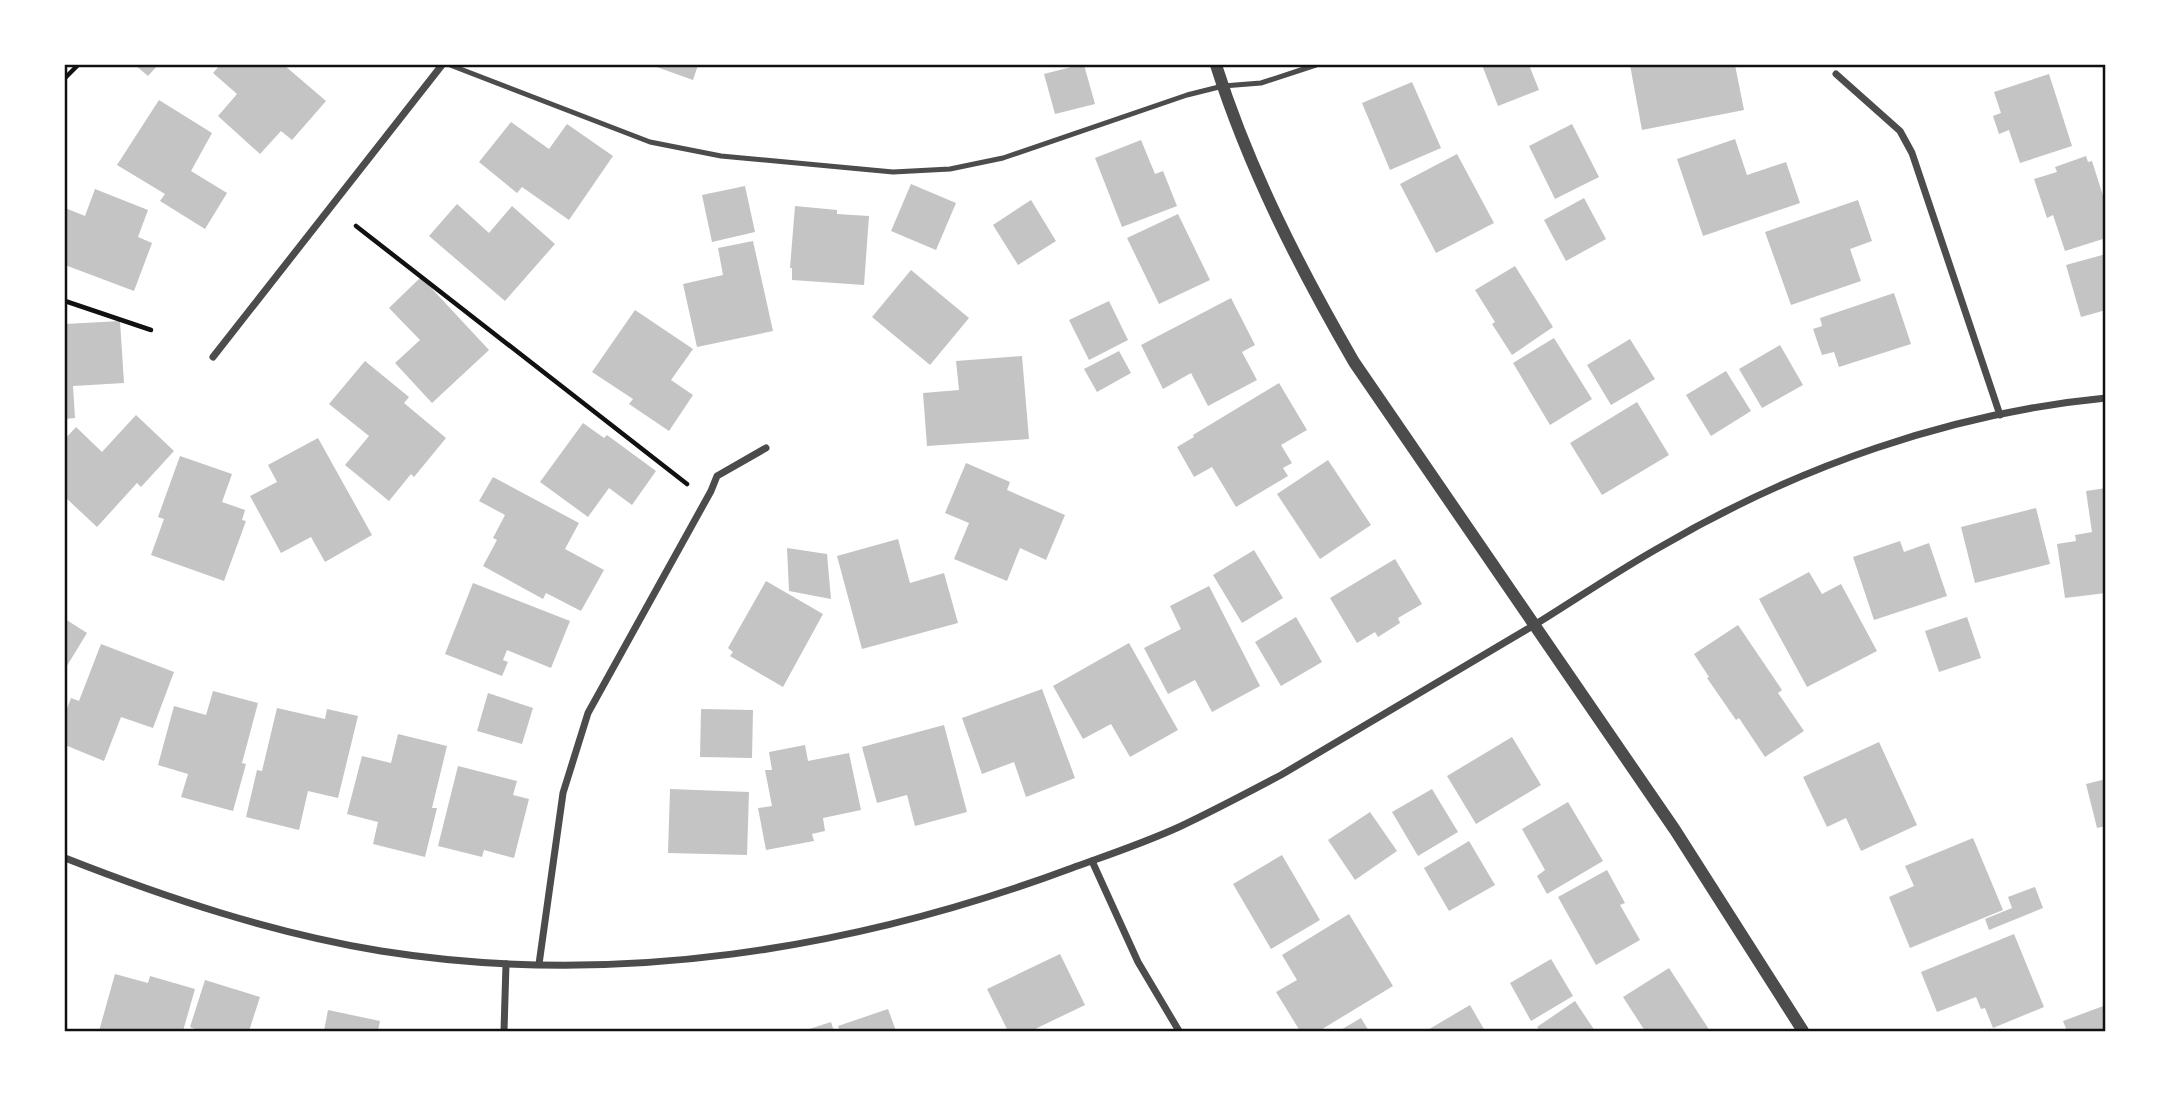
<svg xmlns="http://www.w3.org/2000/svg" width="2171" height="1096" viewBox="0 0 2171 1096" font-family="Inter,sans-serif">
	<rect width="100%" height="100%" fill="#fff"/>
	<!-- building -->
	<g fill="#c4c4c4">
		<path d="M135,65H158L148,76Z"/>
		<path d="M220,65H284L326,101L292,140L281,131L260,154L218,116L237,94L213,73Z"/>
		<path d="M651,65H698L693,80Z"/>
		<path d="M1079,65H1084L1095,104L1055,114L1044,74Z"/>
		<path d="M1482,65H1529L1539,90L1498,106Z"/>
		<path d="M1630,65H1735L1744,110L1642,130Z"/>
		<path d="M2049,74L2072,146L2020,163L2009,130L1999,134L1993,116L2001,113L1994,92Z"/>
		<path d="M1412,82L1441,148L1390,170L1362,103Z"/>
		<path d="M159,100L212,133L191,171L227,193L205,229L160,201L165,194L117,165Z"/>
		<path d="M511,122L549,149L567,124L613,156L569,220L522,187L517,193L479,162Z"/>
		<path d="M1572,124L1599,177L1555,199L1529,146Z"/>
		<path d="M1735,139L1747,175L1786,162L1800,203L1703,236L1677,159Z"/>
		<path d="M1141,140L1155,174L1163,171L1177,206L1122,227L1095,158Z"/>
		<path d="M1457,154L1494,223L1436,253L1400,184Z"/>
		<path d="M2086,156L2088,162L2092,161L2106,205V238L2065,251L2053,215L2047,218L2034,179L2057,172L2055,167Z"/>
		<path d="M911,184L956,203L936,250L891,231Z"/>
		<path d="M745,186L755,232L712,242L702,195Z"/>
		<path d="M95,189L148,210L138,237L152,243L134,291L65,265V208L85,216Z"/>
		<path d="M1584,198L1606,239L1566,261L1544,220Z"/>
		<path d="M1031,200L1056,241L1018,265L993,225Z"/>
		<path d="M1858,200L1872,241L1850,249L1861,281L1791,305L1765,232Z"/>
		<path d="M457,204L489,233L512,206L555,244L505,301L429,236Z"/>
		<path d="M795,206L837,210V214L869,216L864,285L792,280V268H790Z"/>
		<path d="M1178,214L1210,280L1159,304L1127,238Z"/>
		<path d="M753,241L773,331L697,347L683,284L723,275L718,248Z"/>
		<path d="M2106,254V310L2081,317L2066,265Z"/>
		<path d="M1515,266L1553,327L1512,355L1492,324L1495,322L1475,290Z"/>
		<path d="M911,270L969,318L930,365L872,317Z"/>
		<path d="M421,277L489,350L432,403L395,363L420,340L389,308Z"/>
		<path d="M1894,293L1911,344L1839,367L1834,352L1822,355L1813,329L1822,326L1820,318Z"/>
		<path d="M1231,298L1255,345L1242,352L1257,380L1208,406L1191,373L1163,389L1141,345Z"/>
		<path d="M1109,301L1128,340L1089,360L1069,320Z"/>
		<path d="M635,310L693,349L671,380L693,395L669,431L629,404L633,399L592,372Z"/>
		<path d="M120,321L124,383L73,386L75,418L65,419V324Z"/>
		<path d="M1554,338L1592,399L1550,425L1513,363Z"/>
		<path d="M1630,339L1655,379L1611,405L1587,365Z"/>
		<path d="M1780,345L1803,385L1762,408L1739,369Z"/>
		<path d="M1119,351L1131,373L1097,392L1084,369Z"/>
		<path d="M1022,356L1029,439L927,446L923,393L959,390L956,361Z"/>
		<path d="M365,361L409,397L404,403L446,438L414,477L411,474L389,501L345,465L369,436L329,404Z"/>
		<path d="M1726,371L1751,411L1711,436L1686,395Z"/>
		<path d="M1279,383L1307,430L1281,445L1292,463L1283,468L1288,476L1236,507L1212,467L1194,477L1177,447L1194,437L1193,435Z"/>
		<path d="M1637,402L1669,455L1602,495L1570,443Z"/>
		<path d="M136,415L174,451L141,487L137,483L97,527L65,497V439L76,427L102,452Z"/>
		<path d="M583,423L604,438L607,435L656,471L632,505L609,488L588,517L540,482Z"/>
		<path d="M318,438L372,535L325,562L311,537L281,553L250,496L277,482L268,465Z"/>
		<path d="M180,456L232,474L222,502L245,510L242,520L246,521L224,581L151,555L164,519L158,517Z"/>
		<path d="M1328,460L1371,525L1320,559L1277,494Z"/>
		<path d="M966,463L1010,482L1007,490L1065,515L1046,560L1020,548L1007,581L954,559L969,523L945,513Z"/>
		<path d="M493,477L579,523L565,549L604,570L581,611L546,593L543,599L483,566L497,540L493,538L505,515L479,501Z"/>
		<path d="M2106,488V593L2065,598L2057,544L2076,541L2075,535L2092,532L2086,491Z"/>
		<path d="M2036,508L2050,564L1975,583L1961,527Z"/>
		<path d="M898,539L910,583L944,573L958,623L862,649L837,556Z"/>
		<path d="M1900,541L1904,552L1929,543L1947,596L1874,620L1853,557Z"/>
		<path d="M787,548L827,554L831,599L789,591Z"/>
		<path d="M1254,550L1283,598L1242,623L1213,575Z"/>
		<path d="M1395,559L1422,604L1398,618L1400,623L1378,637L1375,632L1357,643L1330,598Z"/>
		<path d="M1809,572L1822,594L1841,584L1877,651L1807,687L1759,599Z"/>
		<path d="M766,581L823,614L783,687L730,656L733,652L728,648Z"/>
		<path d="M473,583L570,621L551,668L507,650L503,660L508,662L502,676L445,654Z"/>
		<path d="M1209,586L1260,686L1212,712L1195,680L1168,694L1144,648L1181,629L1170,606Z"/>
		<path d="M1296,617L1322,662L1281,686L1255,642Z"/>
		<path d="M1967,617L1981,658L1939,672L1925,631Z"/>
		<path d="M65,619L87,633L65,669Z"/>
		<path d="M1738,625L1782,690L1778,693L1804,731L1765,757L1739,718L1736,720L1707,678L1709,677L1694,654Z"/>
		<path d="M1129,643L1178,730L1130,757L1111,724L1083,739L1053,686Z"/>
		<path d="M101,644L174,672L153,728L121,717L104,761L65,745V714L71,698L79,701Z"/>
		<path d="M1042,689L1075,778L1026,797L1014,762L982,774L962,718Z"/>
		<path d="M213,691L258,703L242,763L246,764L233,811L181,797L188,774L158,765L174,706L206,715Z"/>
		<path d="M488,693L533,708L522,744L477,731Z"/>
		<path d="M277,708L325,719L327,709L358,716L338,798L308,791L299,830L246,817L257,770L262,771Z"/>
		<path d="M701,709L753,710L752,758L700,757Z"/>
		<path d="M944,725L967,812L915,826L907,795L877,803L862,747Z"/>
		<path d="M398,734L447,746L432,808H437L425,857L373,844L378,822L347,814L362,756L391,763Z"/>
		<path d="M1512,737L1541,785L1476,824L1447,776Z"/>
		<path d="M1879,742L1917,825L1861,851L1846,818L1827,827L1803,777Z"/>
		<path d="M805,745L808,761L849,753L861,810L823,818L825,831L812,834L814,841L766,850L758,808L772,806L765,770H772L769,752Z"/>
		<path d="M458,766L517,781L513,795L529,799L514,858L484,850L482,857L438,846Z"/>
		<path d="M2106,779V826L2097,828L2086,784Z"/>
		<path d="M670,789L749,792L747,855L668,853Z"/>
		<path d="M1432,789L1458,832L1418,856L1392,812Z"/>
		<path d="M1568,802L1603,861L1547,894L1537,876L1545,870L1522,829Z"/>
		<path d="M1370,812L1397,851L1355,880L1328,840Z"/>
		<path d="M1973,838L2003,910L1910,948L1889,897L1914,886L1905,866Z"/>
		<path d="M1469,841L1495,885L1449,911L1424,868Z"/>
		<path d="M1282,855L1320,920L1271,949L1233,884Z"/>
		<path d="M1607,870L1625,903L1620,905L1640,940L1596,965L1558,897Z"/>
		<path d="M2035,887L2043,908L1989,930L1985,919L2012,908L2008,897Z"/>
		<path d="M1349,914L1393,986L1319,1031H1300L1276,992L1297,980L1282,955Z"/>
		<path d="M2014,934L2044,1007L1993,1028L1985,1008L1981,1009L1976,997L1937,1012L1921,972Z"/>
		<path d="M1060,954L1085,1005L1031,1031H1008L987,989Z"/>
		<path d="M1551,959L1573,996L1531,1021L1510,983Z"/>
		<path d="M1669,968L1710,1031H1645L1623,997Z"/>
		<path d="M115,974L148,983L150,976L195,989L183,1031H99Z"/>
		<path d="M205,980L260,997L249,1031H200L190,1027Z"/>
		<path d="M1575,1001L1595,1031H1540L1537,1027Z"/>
		<path d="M1470,1005L1485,1031H1426Z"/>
		<path d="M2106,1005V1031H2067L2063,1021Z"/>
		<path d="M888,1009L896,1031H840L838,1026Z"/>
		<path d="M328,1010L380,1021L378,1031H324Z"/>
		<path d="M1361,1018L1369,1031H1339Z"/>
		<path d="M831,1022L834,1031H803Z"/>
	</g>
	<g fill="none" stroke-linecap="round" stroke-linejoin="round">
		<!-- path -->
		<g stroke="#111" stroke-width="4.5">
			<path d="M65,78L78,65"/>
			<path d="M356,226L687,484"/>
			<path d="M65,301L151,330"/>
		</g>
		<!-- service -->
		<path stroke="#4c4c4c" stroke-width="5" d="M450,65L650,142L721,156L893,172L950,169L1003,158L1187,95L1223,86L1261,83L1316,65"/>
		<!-- minor -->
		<g stroke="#4c4c4c" stroke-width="7">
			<path d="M1836,74L1900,131L1912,153L2000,415"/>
			<path d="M213,357L442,65"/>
			<path d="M65,858C167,898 272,933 381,951C615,988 852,950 1072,868C1108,855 1144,843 1179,827C1213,811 1247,793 1281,775C1366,725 1451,675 1536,624C1578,598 1619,570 1662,546C1797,467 1950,413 2106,398"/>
			<path d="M1092,861L1138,962L1179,1031"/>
			<path d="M539,964L563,793L588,713L711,491L717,476L766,448"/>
			<path d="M504,1031L506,964"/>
		</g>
		<!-- tertiary -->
		<path stroke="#4c4c4c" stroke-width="12" d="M1216,65C1249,169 1299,267 1354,362L1675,830L1803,1031"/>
	</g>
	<!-- border -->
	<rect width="2171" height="1096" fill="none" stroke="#ffffff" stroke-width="133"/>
	<rect x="66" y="66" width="2038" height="964" fill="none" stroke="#111" stroke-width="2.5"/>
</svg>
